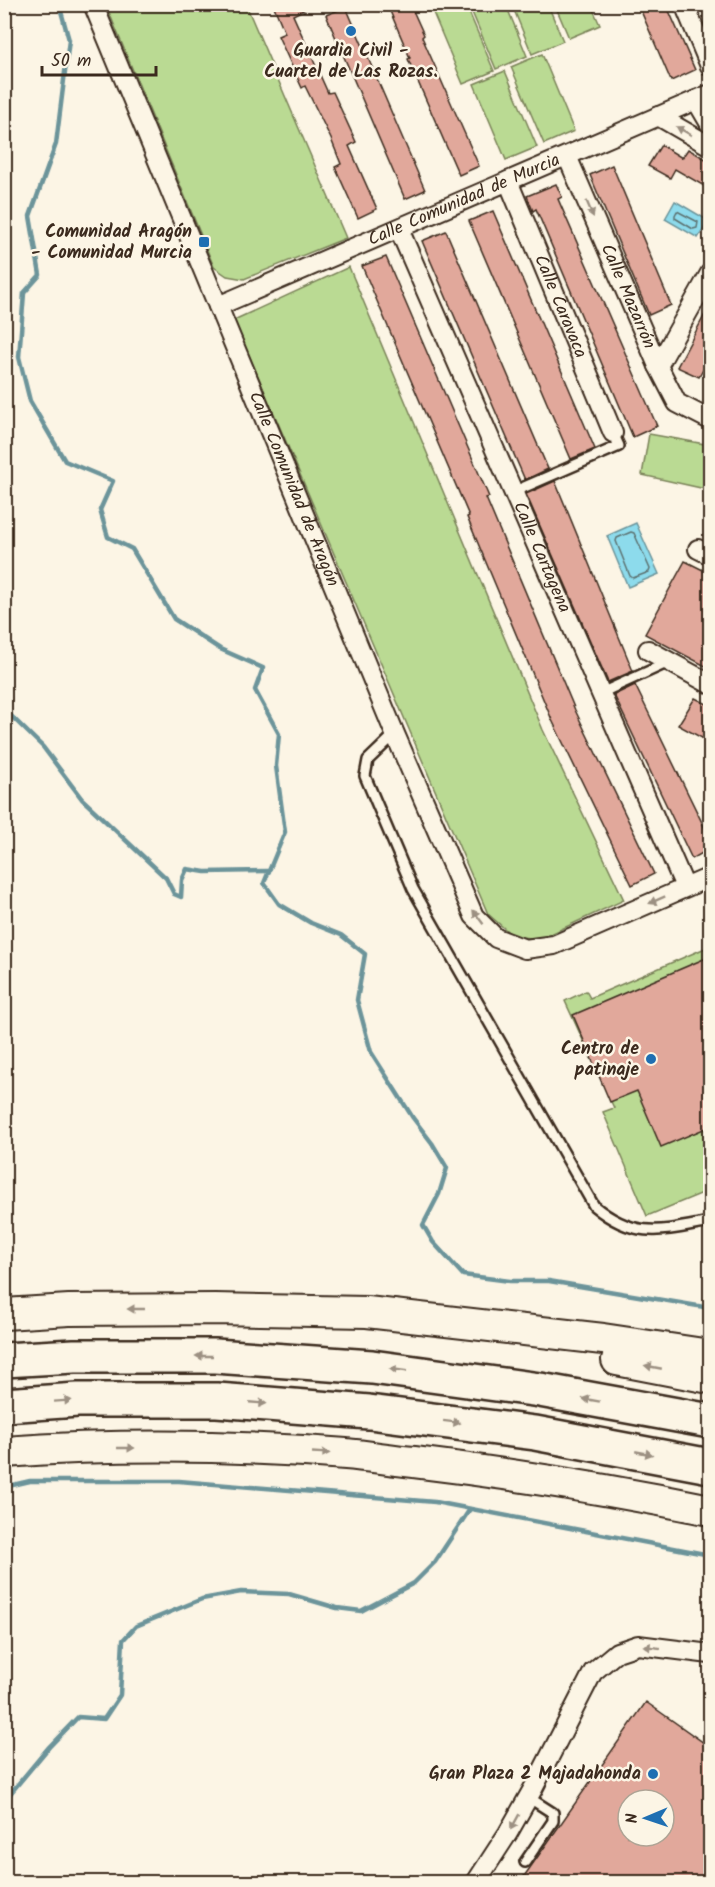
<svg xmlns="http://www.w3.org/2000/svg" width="715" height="1887" viewBox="0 0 715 1887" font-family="Kalam,sans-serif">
	<rect width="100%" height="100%" fill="#fcf5e5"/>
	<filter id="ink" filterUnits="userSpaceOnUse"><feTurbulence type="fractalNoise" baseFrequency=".0167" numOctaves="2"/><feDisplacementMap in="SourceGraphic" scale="12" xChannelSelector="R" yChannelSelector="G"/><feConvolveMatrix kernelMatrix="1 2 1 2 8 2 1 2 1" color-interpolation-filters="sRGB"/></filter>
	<g filter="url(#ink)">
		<!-- green -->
		<g fill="#bada93" stroke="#7a8258" stroke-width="1.5">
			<path d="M106,5H246L346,238L244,279L227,276L214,267Z"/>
			<path d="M438,5H466L494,71L463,84L431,8Z"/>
			<path d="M469,5H506L527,56L496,69Z"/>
			<path d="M512,5H548L563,41L532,54Z"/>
			<path d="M555,5H591L600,25L569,38Z"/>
			<path d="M542,54L574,131L544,144L511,67Z"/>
			<path d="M505,71L537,147L506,160L474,84Z"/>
			<path d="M349,267L543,730L624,900L540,939L513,936L488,914L234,320Z"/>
			<path d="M649,434L710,445V490L642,475Z"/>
			<path d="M710,946V1190L647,1216L603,1112L614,1108L565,1001L586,991L590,998Z"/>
		</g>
		<!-- water -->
		<g fill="#8ddbec" stroke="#6c949a" stroke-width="1.5">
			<path d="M675,201L709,221L698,238L665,219Z"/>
			<path d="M636,523L659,574L628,587L607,536Z"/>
		</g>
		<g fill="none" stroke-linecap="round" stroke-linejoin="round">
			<!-- shore -->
			<g stroke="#5c7170" stroke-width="1.5">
				<path d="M677,211L698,222L697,228L693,229L675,218V215Z"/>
				<path d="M631,532L634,533L650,569L649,572L633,578L630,576L616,541L617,538Z"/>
			</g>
			<!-- stream -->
			<g stroke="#6c949a" stroke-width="4.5">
				<path d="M59,4L69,40L56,144L30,216L40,275L24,293L19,357L30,401L65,461L113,481L100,510L108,537L132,549L174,619L220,649L263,668L255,690L279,734L276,766L285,832L264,883L279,904L311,923L341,935L365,954L357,1000L371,1052L413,1118L432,1143L447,1168L439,1194L423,1225L433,1242L463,1275L510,1281H549L710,1308"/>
				<path d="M4,709L43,747L82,799L166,878L174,894L181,897L182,880L187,869L205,872L269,871"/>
				<path d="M4,1487L30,1481H179L435,1502L710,1555"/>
				<path d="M4,1801L49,1747L78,1717L104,1719L120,1695L123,1640L136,1626L202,1599L241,1592L289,1594L337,1608L361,1611L414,1583L435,1562L470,1509"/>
			</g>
		</g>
		<!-- building -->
		<g fill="#e1a89b" stroke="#3b2a1e" stroke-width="1.5" fill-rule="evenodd">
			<path d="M273,4H315L293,15L328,93L333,92L356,142L349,146L377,209L358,218L335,167L341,164L331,139L305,86L302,88L278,36L285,33Z"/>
			<path d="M387,4H410L424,35L422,37L479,166L459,175L408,59L410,58Z"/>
			<path d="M638,4H666L695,70L671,81Z"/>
			<path d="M346,7L425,190L405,199L326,15Z"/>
			<path d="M661,145L682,158L688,149L711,162V190L675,169L670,178L648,166Z"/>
			<path d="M612,165L671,305L649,315L590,175Z"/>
			<path d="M556,184L562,197L558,199L657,426L633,437L536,209L533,211L527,196Z"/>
			<path d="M493,211L595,449L571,459L469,221Z"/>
			<path d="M446,231L548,469L525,480L422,241Z"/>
			<path d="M386,257L489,497L486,498L575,710L654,874L632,885L552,720L467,517L469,516L362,266Z"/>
			<path d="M711,303V355L699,377L677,367Z"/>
			<path d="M555,481L633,671L608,682L526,494Z"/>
			<path d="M685,561L711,574V669L645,634Z"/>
			<path d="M635,685L711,841V848L692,859L614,695Z"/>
			<path d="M695,698L711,706V743L678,725Z"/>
			<path d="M711,956V1126L661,1147L637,1091L610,1102L573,1015Z"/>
			<path d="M646,1702L711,1748V1882H520ZM628,1800H664V1836H628Z"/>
		</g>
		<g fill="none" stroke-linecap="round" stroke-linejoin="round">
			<defs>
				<g id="service">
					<path d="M513,492L619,446L613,433"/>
					<path d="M601,693L669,662"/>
					<path d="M395,734L368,760L365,776L413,889L594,1206C635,1240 662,1231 710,1222"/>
					<path d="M525,1862L553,1821V1813L528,1797"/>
				</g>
				<g id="minor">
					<path id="s1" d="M93,4L395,734L474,916L496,938L525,949L554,945L710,877"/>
					<path d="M684,4L710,66"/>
					<path d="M696,100L710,124"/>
					<path d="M658,116L710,146"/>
					<path id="s2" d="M567,156L658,366L677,403L710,420"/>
					<path id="s3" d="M508,181L613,433"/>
					<path id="s4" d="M399,229L685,887"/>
					<path id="s5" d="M218,306L710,94"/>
					<path d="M658,366L710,273"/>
					<path d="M698,549L710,555"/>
					<path d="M648,650L710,684"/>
					<path d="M476,1882L508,1833L534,1787L593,1672L617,1652L638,1645L710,1654"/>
				</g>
				<g id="trunk">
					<path d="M4,1314L69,1310L215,1309L367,1312L603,1339L710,1355"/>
					<path d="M617,1360L710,1378"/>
					<path d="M4,1452C118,1444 233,1445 346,1454C369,1456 391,1460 414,1462C514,1474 612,1490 710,1510"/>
				</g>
				<g id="motorway">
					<path d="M4,1360L74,1356H215L372,1367L540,1390L710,1421"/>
					<path d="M4,1405L78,1400H217L369,1412L535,1433L710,1466"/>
				</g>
			</defs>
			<!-- service casing -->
			<use href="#service" stroke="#3b2a1e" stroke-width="14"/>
			<!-- minor casing -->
			<use href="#minor" stroke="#3b2a1e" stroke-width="22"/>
			<!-- trunk casing -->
			<use href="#trunk" stroke="#3b2a1e" stroke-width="34"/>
			<!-- motorway casing -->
			<use href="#motorway" stroke="#3b2a1e" stroke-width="38"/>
			<!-- service -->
			<use href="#service" stroke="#fcf5e5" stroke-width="9"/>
			<!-- minor -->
			<use href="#minor" stroke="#fcf5e5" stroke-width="18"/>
			<!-- trunk -->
			<use href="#trunk" stroke="#fcf5e5" stroke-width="30"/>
			<!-- motorway -->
			<use href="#motorway" stroke="#fcf5e5" stroke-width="33"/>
		</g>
		<!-- one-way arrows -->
		<defs><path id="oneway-solid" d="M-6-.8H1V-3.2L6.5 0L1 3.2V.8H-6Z" transform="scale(1.5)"/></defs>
		<g fill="#9c9082">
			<use href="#oneway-solid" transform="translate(684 131) rotate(-150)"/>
			<use href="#oneway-solid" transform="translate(590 209) rotate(67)"/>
			<use href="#oneway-solid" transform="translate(657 900) rotate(156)"/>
			<use href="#oneway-solid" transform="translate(478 917) rotate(-127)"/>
			<use href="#oneway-solid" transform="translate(136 1309) rotate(180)"/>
			<use href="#oneway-solid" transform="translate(204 1356) rotate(-180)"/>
			<use href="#oneway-solid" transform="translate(653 1367) rotate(-169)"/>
			<use href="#oneway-solid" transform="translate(398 1370) rotate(-172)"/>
			<use href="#oneway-solid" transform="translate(591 1400) rotate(-170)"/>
			<use href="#oneway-solid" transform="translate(63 1401) rotate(-4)"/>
			<use href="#oneway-solid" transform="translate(258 1403) rotate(5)"/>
			<use href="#oneway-solid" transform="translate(452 1422) rotate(7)"/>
			<use href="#oneway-solid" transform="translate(126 1448)"/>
			<use href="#oneway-solid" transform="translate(321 1453) rotate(3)"/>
			<use href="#oneway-solid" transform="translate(644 1453) rotate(11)"/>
			<use href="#oneway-solid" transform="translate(652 1647) rotate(-173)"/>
			<use href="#oneway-solid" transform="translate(515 1822) rotate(119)"/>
		</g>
	</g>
	<!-- markers -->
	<g fill="#1f6fb2" stroke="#fcf5e5" stroke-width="2">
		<circle cx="351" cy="31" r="6"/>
		<rect x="198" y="236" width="12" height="12" rx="3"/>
		<circle cx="651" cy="1059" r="6"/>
		<circle cx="653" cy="1774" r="6"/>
	</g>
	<g text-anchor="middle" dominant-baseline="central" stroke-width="5" stroke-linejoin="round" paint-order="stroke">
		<!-- poi labels -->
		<g font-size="18" font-weight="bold" fill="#3b2a1e" stroke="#fcf5e5" text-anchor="end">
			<text x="351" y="51" text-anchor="middle">Guardia Civil -<tspan x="351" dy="21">Cuartel de Las Rozas.</tspan></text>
			<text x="192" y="232">Comunidad Aragón<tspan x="192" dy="21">- Comunidad Murcia</tspan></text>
			<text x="639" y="1049">Centro de<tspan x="639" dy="21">patinaje</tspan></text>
			<text x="641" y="1774">Gran Plaza 2 Majadahonda</text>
		</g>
		<!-- street labels -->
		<g font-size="18" fill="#3b2a1e" stroke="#fcf5e5">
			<text stroke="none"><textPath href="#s5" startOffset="268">Calle Comunidad de Murcia</textPath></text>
			<text stroke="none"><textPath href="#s2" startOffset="153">Calle Mazarrón</textPath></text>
			<text stroke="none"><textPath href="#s3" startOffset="136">Calle Caravaca</textPath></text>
			<text stroke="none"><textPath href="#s1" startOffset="525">Calle Comunidad de Aragón</textPath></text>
			<text stroke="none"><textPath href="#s4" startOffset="358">Calle Cartagena</textPath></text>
		</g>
	</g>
	<!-- margin -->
	<rect width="715" height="1887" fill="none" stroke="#fcf5e5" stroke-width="24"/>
	<rect x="12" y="12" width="691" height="1863" fill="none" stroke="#3b2a1e" stroke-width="2" filter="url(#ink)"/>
	<!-- north arrow -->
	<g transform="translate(646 1818) rotate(268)"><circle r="28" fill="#fcf5e5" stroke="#afa495" stroke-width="1.5"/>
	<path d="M0-4.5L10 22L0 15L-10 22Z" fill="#1f6fb2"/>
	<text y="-9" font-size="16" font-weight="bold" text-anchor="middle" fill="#3b2a1e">N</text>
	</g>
	<!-- scale -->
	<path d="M42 66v9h114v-9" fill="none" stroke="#3b2a1e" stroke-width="3"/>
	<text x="51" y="66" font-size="18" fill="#3b2a1e" stroke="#fcf5e5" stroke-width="4.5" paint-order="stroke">50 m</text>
</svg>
